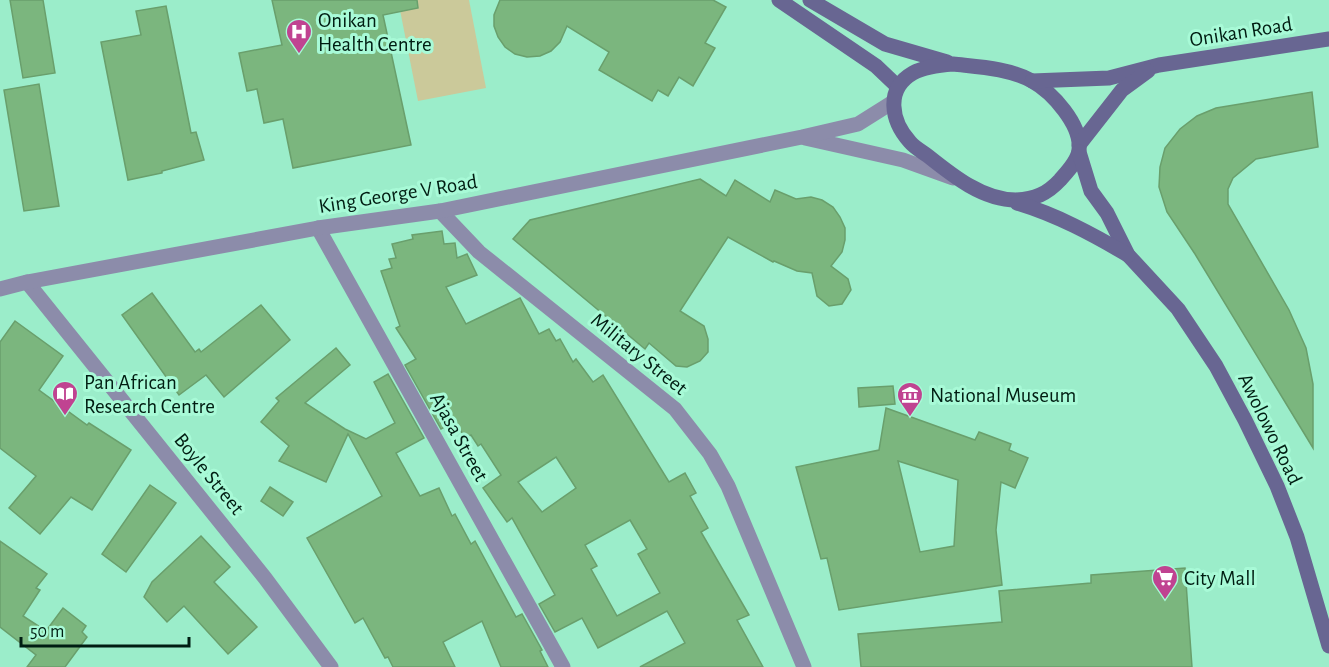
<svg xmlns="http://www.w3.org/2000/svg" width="1329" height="667" viewBox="0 0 1329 667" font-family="'Alegreya Sans',sans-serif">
	<rect width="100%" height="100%" fill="#9bedca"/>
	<!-- green -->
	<path fill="#cbc99a" d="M398,0H469L486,88L418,101Z"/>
	<!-- building -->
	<g fill="#7bb67e" stroke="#699f6c" stroke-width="1.5" fill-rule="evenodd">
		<path d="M10,0H43L55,73L23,78Z"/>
		<path d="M272,0H417L418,8L383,15L411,145L293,168L283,119L264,123L257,89L247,91L239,53L282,45Z"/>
		<path d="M500,0H713L726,7L705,43L715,48L693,86L679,77L668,96L658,90L652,101L599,70L609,52L567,26L560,42L551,51L540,56L527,57L515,54L505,47L498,37L494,26V15Z"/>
		<path d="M166,6L191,133L196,132L204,160L162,171V173L128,180L101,42L141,35L136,11Z"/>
		<path d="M39,84L59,206L24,211L4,90Z"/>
		<path d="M1312,92L1318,147L1256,159L1233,178L1228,189V204L1289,310L1306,348L1313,384V448L1195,254L1167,212L1159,187L1160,167L1165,148L1180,129L1197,116L1216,108Z"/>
		<path d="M700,179L726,196L735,180L770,202L775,190L796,199L811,197L822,200L833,207L840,217L845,228V240L842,252L831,266L848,279L851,290L842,304L829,306L817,296L812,273L797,271L774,261L773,262L728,237L680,311L704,326L708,339V352L700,361L687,367L676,366L649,343L645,349L513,239L530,220Z"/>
		<path d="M442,231L444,244L455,243L457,258L467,254L477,275L446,287L466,324L520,298L539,334L549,329L556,341L560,339L573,362L576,359L593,382L603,375L669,482L685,473L696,493L690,496L708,528L701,532L749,615L737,620L763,667H640L685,643L667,611L598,648L582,618L555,632L539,604L555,595L512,518L507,522L483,488L501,475L481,444L478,446L471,435L465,438L455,421L441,429L405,365L416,359L396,328L400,326L381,271L392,268L389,259L396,258L392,244L413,239L412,235ZM556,457L576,488L542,512L518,482ZM630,520L647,549L638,554L660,593L617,616L591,569L597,566L585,545Z"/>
		<path d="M152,293L195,352L199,349L201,352L261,305L290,340L224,397L206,375L179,395L122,315Z"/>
		<path d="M15,321L63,356L39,390L87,425L89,423L131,450L92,510L71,497L40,534L9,508L36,476L0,448V342Z"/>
		<path d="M336,348L350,365L305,403L345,429L366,439L395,423L374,382L388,374L424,438L396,453L420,496L439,488L452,516L455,514L471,544L475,541L516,617L522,614L542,650L540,651L548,667H501L482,621L443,642L455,667H393L388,657L385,658L363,618L355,623L307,538L382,496L348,434L326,482L279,461L289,446L261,422L279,401L276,398Z"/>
		<path d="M893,386L895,404L859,407L858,388Z"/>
		<path d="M886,408L975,440L979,432L1011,444L1009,450L1028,458L1015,488L1001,482L996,530L1002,585L839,610L827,558L821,559L796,467L879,450ZM898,461L958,480L954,546L920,552Z"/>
		<path d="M150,485L176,503L126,572L102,554Z"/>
		<path d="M270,487L293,502L283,516L261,501Z"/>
		<path d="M201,536L230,567L214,582L257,627L228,654L184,606L167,622L144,597L152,582Z"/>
		<path d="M0,541L47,574L36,588L40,590L23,616L46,631L63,608L86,626L82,632L87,637L65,667H27L36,655L0,627Z"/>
		<path d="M1185,568L1192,667H861L858,634L1002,622L999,591L1091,583V575Z"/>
	</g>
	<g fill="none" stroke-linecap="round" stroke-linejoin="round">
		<!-- street -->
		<g stroke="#8c8caa" stroke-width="15">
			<path d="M805,138L903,160L953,178"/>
			<path d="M440,211L479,252L675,409L710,454L728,486L804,667"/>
			<path d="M318,228L563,667"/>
			<path d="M27,282L265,578L331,667"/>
			<path d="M0,289L27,282L318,228L440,211L802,137L858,124L893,102"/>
		</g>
		<!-- secondary -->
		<g stroke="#686692" stroke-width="15">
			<path d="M779,0L876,66L897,86"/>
			<path d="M810,0L885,44L947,62"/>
			<path d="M953,64C980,67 1008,68 1032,81C1052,92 1082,125 1079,150C1078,161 1067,172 1060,180C1047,194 1035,199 1016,200C983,200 953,176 928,156C923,152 915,148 910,142C891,121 885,89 913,73C924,67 940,65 953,64Z"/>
			<path d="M1032,81L1109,78L1159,65L1329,39"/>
			<path d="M1079,145L1122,90L1148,71"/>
			<path d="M1079,152L1091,191L1107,213L1128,255L1178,309L1216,366L1245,420L1277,486L1297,537L1329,646"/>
			<path d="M1017,203C1057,215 1092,234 1128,255"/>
		</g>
	</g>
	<!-- icons -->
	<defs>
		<symbol id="hospital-pin" viewBox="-11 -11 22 30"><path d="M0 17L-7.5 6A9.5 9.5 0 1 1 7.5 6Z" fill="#c04391" stroke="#a8fad7"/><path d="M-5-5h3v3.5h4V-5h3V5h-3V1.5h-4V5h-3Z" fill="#fff"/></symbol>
		<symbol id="library-pin" viewBox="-11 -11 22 30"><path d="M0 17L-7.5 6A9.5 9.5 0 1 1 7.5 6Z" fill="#c04391" stroke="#a8fad7"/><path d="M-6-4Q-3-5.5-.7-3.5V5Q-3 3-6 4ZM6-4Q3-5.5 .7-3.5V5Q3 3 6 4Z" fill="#fff"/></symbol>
		<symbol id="museum-pin" viewBox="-11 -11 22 30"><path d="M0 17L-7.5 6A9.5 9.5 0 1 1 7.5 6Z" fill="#c04391" stroke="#a8fad7"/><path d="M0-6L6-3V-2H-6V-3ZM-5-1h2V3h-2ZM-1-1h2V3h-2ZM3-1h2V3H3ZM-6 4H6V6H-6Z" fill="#fff"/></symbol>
		<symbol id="supermarket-pin" viewBox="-11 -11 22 30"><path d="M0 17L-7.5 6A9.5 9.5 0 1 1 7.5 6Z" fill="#c04391" stroke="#a8fad7"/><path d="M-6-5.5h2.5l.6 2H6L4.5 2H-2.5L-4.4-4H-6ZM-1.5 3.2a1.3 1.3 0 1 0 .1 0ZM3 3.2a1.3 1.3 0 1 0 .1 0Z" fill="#fff"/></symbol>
	</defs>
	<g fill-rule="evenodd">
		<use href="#hospital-pin" x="284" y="17" width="30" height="40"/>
		<use href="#library-pin" x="50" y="379" width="30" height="40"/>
		<use href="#museum-pin" x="895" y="380" width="30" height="40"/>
		<use href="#supermarket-pin" x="1150" y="563" width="30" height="40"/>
	</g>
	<g text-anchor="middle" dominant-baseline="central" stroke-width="6" stroke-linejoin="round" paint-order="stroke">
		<!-- poi labels -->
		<g font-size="21" fill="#001d12" stroke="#a8fad7" text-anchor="start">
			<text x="318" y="20">Onikan<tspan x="318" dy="24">Health Centre</tspan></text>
			<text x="84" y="382">Pan African<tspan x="84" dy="24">Research Centre</tspan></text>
			<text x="930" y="395">National Museum</text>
			<text x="1184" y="578">City Mall</text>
		</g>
		<!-- street labels -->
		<g font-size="21" fill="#001d12" stroke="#a8fad7">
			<text transform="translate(1241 32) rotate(-9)">Onikan Road</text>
			<text transform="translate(398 194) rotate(-9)">King George V Road</text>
			<text transform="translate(639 354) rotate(39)">Military Street</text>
			<text transform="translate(1270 429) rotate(64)">Awolowo Road</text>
			<text transform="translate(459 437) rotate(61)">Ajasa Street</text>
			<text transform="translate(209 474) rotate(51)">Boyle Street</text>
		</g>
	</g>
	<!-- scale -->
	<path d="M21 637v9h168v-9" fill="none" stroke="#001d12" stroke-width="3"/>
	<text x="30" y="637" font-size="18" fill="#001d12" stroke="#a8fad7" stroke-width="4.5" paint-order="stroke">50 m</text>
</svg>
